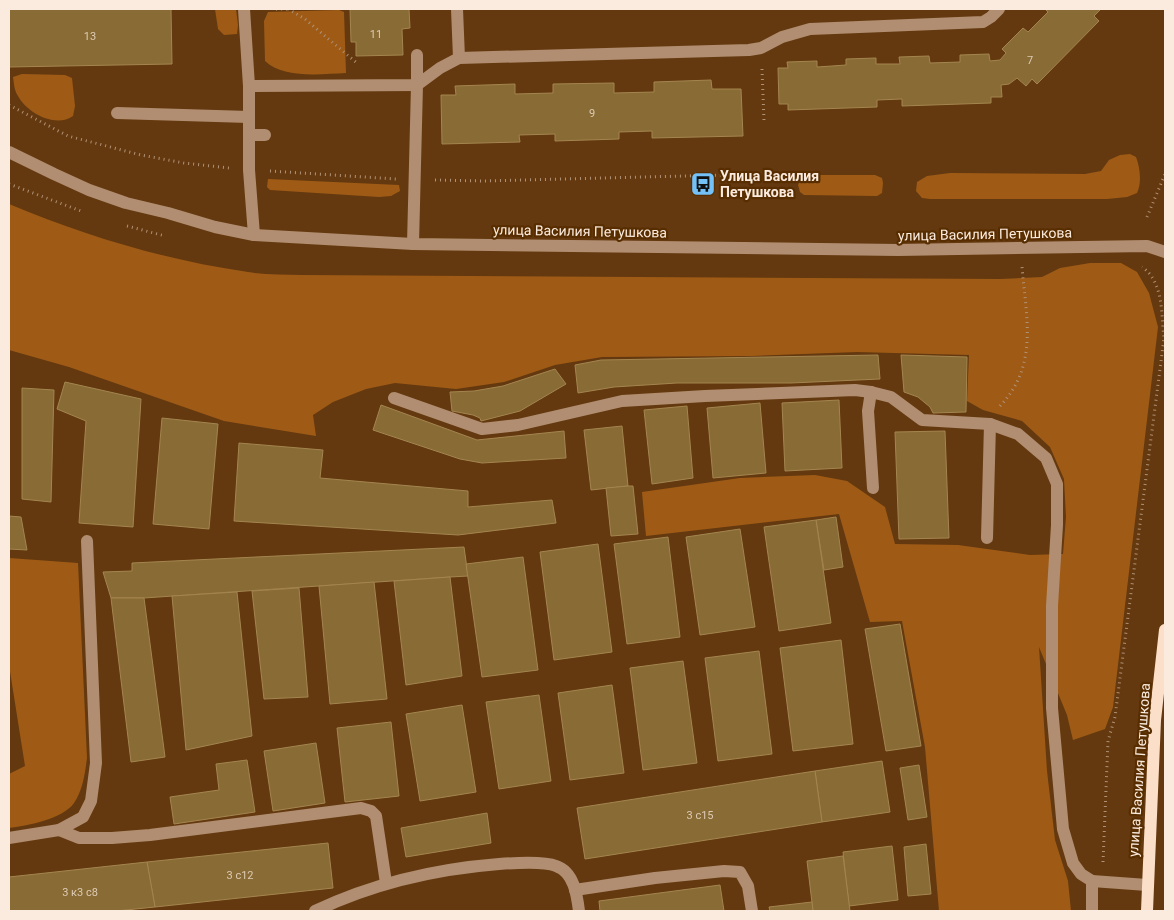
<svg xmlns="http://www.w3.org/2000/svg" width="1174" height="920" viewBox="0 0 1174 920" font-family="Roboto,sans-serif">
	<rect width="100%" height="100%" fill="#64390f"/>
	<!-- green -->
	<g fill="#9f5b16">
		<path d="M215,9H236L238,25L237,34L224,35L218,29Z"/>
		<path d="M339,10L344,12L346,73C321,74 284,79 265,61L264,21L268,12Z"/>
		<path d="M22,74L65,75L72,78L75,106L73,116C56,128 28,114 18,96C14,90 14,83 13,77Z"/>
		<path d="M1130,154L1136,157C1140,167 1142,183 1137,193L1127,197L1107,199H930L922,198L916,191L917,182L927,176L950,173L1085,174L1101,171L1109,160L1120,155Z"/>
		<path d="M810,175H875L882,178L883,183L882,193L877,196L804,195L800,192L798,185L802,177Z"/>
		<path d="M268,179L399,185L400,191L391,196L379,197L270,190L267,187Z"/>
		<path d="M9,204C85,236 165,260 248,272C265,275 284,274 301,275L1000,279L1042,277L1060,268L1090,263H1121L1137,272L1149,293L1158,327L1113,707L1105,729L1073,740L1067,715L1039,647L1047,771L1055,840L1068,881L1071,911H939L925,747L902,621L870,622L839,514L646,536L642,492L740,478L815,475L847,481L885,507L895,544L958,545L1030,555L1063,554L1066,517L1064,479L1050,447L1022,421L983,410L967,401L969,355L857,352L752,356L602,357L555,365L504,382L456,389L395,383L366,389L333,402L313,415L316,436L224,421L69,367L9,350Z"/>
		<path d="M9,558L78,563L87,758C85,773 83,790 74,803C63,819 26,826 9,828V774L25,766L9,665Z"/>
	</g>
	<!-- building -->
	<g fill="#896b35" stroke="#a4854f">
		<path d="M9,9H171L172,64L9,67Z"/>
		<path d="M350,9H409L410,28L402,29L403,55L356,56V42H351Z"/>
		<path d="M1045,9H1101L1094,16L1099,21L1037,84L1032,79L1026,86L1017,78L1009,84L1001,85L1002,97H991V103L902,106V99L877,100V107L788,110V104H779L778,68H788L787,62L817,61V67L832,66L846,65V59L876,58V64H900L899,57L929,56L930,63L960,62V55L989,54L990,61L1000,60L1006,53L1002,49L1023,28L1028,32L1048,12Z"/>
		<path d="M711,80L712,89H741L743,136L652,138V131L619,132V139L555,141V134L519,135L520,142L442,144L441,95H456L455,86L515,84V94L553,93V84L614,83V93L654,92V82Z"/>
		<path d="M878,355L880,379L791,383H677L614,387L578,393L575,365L601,360Z"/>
		<path d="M901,355L967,357L966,412L933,413L930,407L918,397L904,392Z"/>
		<path d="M555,369L566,384L520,411L481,421L480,418L473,415L452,411L450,392L474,391L503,386Z"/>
		<path d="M65,382L141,399L133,527L79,523L86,421L57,409Z"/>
		<path d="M22,388L54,390L51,502L22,499Z"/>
		<path d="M839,400L842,468L785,471L782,403Z"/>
		<path d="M760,403L766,473L713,478L707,408Z"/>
		<path d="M381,405L477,440L564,431L566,458L482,463L460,459L373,430Z"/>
		<path d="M687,406L693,478L652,484L644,410Z"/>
		<path d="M162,418L218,424L209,529L153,524Z"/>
		<path d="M622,426L628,486L591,490L584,430Z"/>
		<path d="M945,431L949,538L899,539L895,432Z"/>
		<path d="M239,443L323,450L320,478L468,491V507L552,500L556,523L458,535L234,521Z"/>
		<path d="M628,486H633L638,534L611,536L606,488Z"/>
		<path d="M9,516L21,517L27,550L9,549Z"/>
		<path d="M836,517L843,567L824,570L816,520Z"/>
		<path d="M816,520L831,623L779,631L764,527Z"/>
		<path d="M740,529L755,627L700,635L686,537Z"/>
		<path d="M668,537L680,637L627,644L614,544Z"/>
		<path d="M598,544L612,652L554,660L540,552Z"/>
		<path d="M464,547L468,576L450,577L144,598H111L103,572L132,571V563Z"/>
		<path d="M523,557L538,670L482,677L466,564Z"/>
		<path d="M450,577L462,676L406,685L394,581Z"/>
		<path d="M374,582L387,699L330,704L319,586Z"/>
		<path d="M299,588L308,697L264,699L252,591Z"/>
		<path d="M237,592L252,736L186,750L172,596Z"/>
		<path d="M111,598H144L165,757L131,762Z"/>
		<path d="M900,624L921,746L886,751L865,629Z"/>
		<path d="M841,640L853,744L793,751L780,648Z"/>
		<path d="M759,651L772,754L718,761L705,658Z"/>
		<path d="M683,661L697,763L643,770L630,668Z"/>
		<path d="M612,685L624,773L570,780L558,693Z"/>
		<path d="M539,695L551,781L499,789L486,702Z"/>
		<path d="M462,705L476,792L420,801L406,714Z"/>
		<path d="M391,722L399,796L345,802L337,728Z"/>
		<path d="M316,743L325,803L273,811L264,751Z"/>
		<path d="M247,760L255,812L174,824L170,797L219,790L216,764Z"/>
		<path d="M882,761L890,812L822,822L815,771Z"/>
		<path d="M919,765L927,817L908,820L900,768Z"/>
		<path d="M815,771L822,822L585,859L577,808Z"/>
		<path d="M487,813L491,843L406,857L401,828Z"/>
		<path d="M328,843L333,888L155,907L147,862Z"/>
		<path d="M926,844L931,894L908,896L904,847Z"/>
		<path d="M892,846L898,900L849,906L843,852Z"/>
		<path d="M843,856L850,911H813L807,861Z"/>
		<path d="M147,862L155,907L116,911H9V877Z"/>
		<path d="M720,885L724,911H600L599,901Z"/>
		<path d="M812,902L813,911H770L769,907Z"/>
	</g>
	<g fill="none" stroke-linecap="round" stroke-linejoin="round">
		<!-- path -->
		<g stroke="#b09277" stroke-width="3" stroke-dasharray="1 4" stroke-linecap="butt">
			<path d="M276,9H287"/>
			<path d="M288,9L305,19L358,64"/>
			<path d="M762,69L764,121"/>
			<path d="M9,105L68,136L141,155L184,163L229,168"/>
			<path d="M270,171L396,179"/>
			<path d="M435,180L483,181L766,174"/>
			<path d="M9,184L81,211"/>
			<path d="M1147,217L1165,174"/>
			<path d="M127,226L165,236"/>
			<path d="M1000,406C1039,365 1026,317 1022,267"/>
			<path d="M1103,862L1108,741L1115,717L1164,338C1161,314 1164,282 1142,267"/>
		</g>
		<!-- minor -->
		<g stroke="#b18e71" stroke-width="12">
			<path d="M244,9L249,86V170L254,235"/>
			<path d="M459,58L749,50L761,48L782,37L810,29L983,22L991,17L999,9"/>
			<path d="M249,86L417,85V55"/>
			<path d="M117,113L249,117"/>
			<path d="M249,135H265"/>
			<path d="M9,152L54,174L89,190L126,203L168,213L215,227L254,235L413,244L898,250L1147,246L1165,252"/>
			<path d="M413,244L417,85L440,68L459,58L457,9"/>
			<path d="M871,392L868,411L873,488"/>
			<path d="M394,398L482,429L518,425L622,401L705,396L855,390L871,392L891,397L922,420L990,424L1018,434L1046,458L1057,484V525L1052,606V708L1063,829L1073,863L1081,874L1092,881"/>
			<path d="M987,538L990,424"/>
			<path d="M59,830L79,838H112L150,835L361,808L371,811L376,816L386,883"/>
			<path d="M9,838L59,830L83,817L91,801L96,763L87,541"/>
			<path d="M575,890L655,878L724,871L740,872L748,886L752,911"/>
			<path d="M315,911C374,883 435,869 499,864C513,863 544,861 556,866C574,872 577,895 579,911"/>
			<path d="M1092,911V881L1147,885"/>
		</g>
		<!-- major -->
		<path stroke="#fcdfc8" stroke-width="12" d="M1147,911L1155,720L1165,630"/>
	</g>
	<!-- icons -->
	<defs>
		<symbol id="bus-square" viewBox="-11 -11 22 22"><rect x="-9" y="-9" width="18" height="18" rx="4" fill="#73c1f6" stroke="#582e01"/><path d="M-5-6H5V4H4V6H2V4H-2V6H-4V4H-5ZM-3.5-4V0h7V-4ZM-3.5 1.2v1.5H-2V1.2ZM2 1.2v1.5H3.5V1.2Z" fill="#111"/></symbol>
	</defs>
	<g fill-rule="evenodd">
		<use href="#bus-square" x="689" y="170" width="28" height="28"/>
	</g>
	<g text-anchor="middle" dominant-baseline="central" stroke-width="4.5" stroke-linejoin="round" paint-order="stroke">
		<!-- number labels -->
		<g font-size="11" fill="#decbb4">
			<text x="376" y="34">11</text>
			<text x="90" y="36">13</text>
			<text x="1030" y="60">7</text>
			<text x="592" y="113">9</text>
			<text x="700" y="815">3 с15</text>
			<text x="240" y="875">3 с12</text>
			<text x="80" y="892">3 к3 с8</text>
		</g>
		<!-- poi labels -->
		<g font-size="14" font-weight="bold" fill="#fbebde" stroke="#582e01" text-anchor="start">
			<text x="720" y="176">Улица Василия<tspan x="720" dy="16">Петушкова</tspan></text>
		</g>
		<!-- street labels -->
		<g font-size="14" fill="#fbebde" stroke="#582e01">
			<text transform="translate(580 231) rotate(1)">улица Василия Петушкова</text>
			<text transform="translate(985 234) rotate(-1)">улица Василия Петушкова</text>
			<text transform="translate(1139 770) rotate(-86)">улица Василия Петушкова</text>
		</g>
	</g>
	<!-- border -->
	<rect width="1174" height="920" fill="none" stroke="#fbebde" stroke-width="20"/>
</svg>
